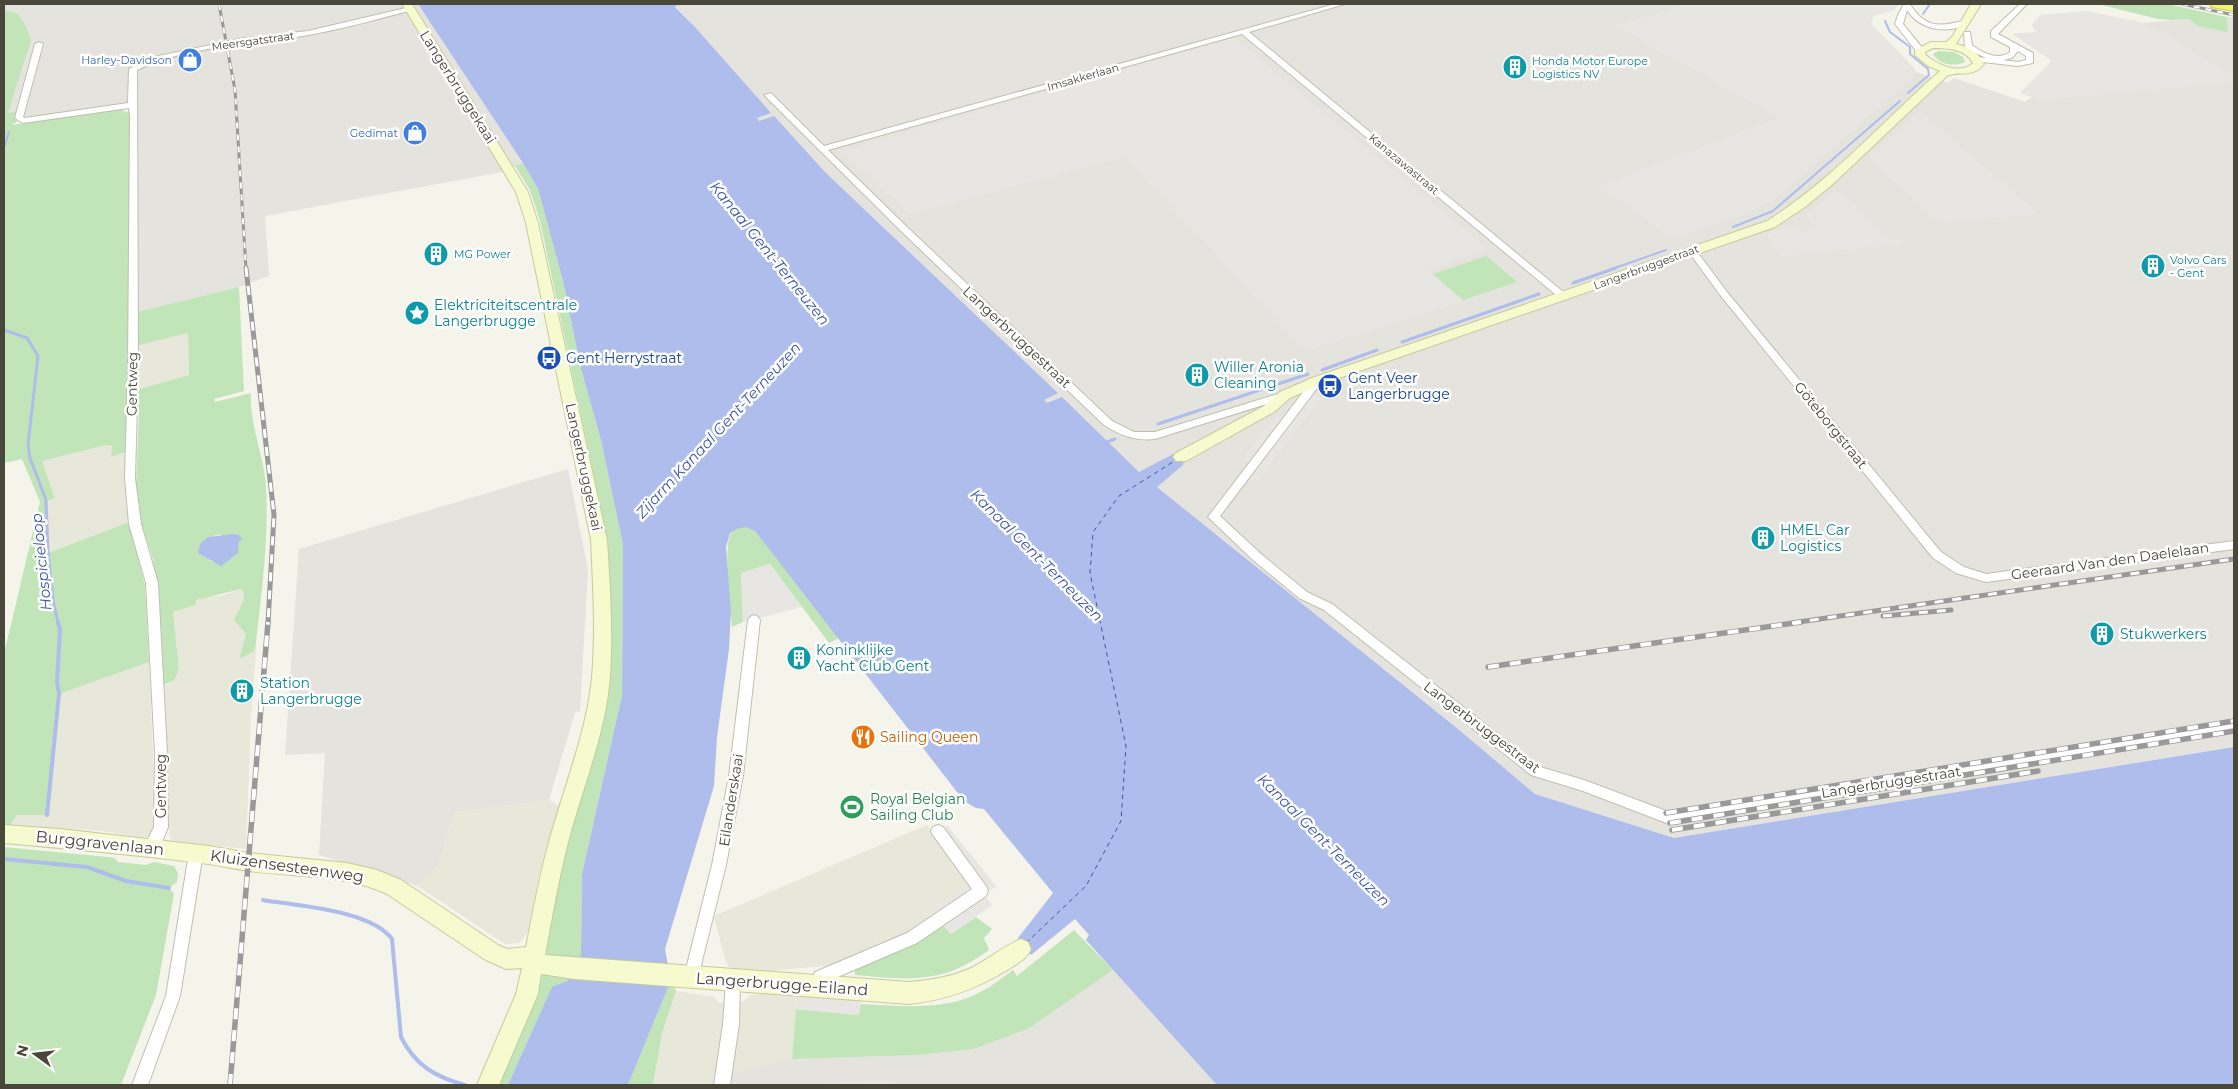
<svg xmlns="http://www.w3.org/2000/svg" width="2238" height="1089" viewBox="0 0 2238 1089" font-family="Montserrat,sans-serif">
	<rect width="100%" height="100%" fill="#f4f4eb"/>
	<!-- residential -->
	<g fill="#e7e8da">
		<path d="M188,333L189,375L136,390V346Z"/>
		<path d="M106,445H112L111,457L126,452L125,475L129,522L48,553L46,500L55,497L42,461Z"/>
		<path d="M241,589L244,592V603L234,620L246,634L240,658L256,651L251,717L246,849L173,841L170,836L166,794L167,753L164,685L169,684L179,669L173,612L196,605V601L204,597L220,596Z"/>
		<path d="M149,662L156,825L153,832L148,837H136L104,831L10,825L17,815L47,814L59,694Z"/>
		<path d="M549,800L561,807L531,929L519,943L505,944L416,885L439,864L454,812Z"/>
		<path d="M927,825L968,884L929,911L934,920L898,940L832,965L769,971L730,970L725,959L714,916Z"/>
		<path d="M676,991L714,997L719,1003L742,1002L750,996L762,994L799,995L796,1009L792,1059L732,1073L727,1085H653L662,1033Z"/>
	</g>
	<!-- industrial -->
	<g fill="#e4e3dd">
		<path d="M4,4H418L523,163L502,172L265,216L269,276L239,287L137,312L138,146L131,147L129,113L126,105L18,121L8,113L31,41L18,14L4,10Z"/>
		<path d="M678,4H1898L1894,10L1873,16L1871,24L1914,68L1916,72L1948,83L1954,78L2025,102L2032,97L2020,93L2052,61L2013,34L2036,32L2032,25L2041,15L2088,11L2142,23L2189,19L2198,26L2228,31L2227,17L2234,18V747L1674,838L1535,794L1458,729L1156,486L1184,464L1182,461L1173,454L1139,472L1062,397L1047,404L1044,400L1057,392L826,173L774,117L759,121L757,118L770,113L695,27L675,6Z"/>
		<path d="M568,469L588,570L580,711L575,712L549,800L454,812L439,864L416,885L319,855L325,753L285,755L299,549Z"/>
		<path d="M1113,970L1217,1085H727L732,1073L792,1059L919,1055L973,1049L1028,1029Z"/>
	</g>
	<!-- green -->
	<g fill="#c1e5b8" fill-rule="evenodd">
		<path d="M2098,4H2167L2227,17L2228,32L2198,26L2189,19L2171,20L2158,19Z"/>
		<path d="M4,10L18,14L26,26L31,41L8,113L17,112L15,118L18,121L11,125L119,109L129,113L131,147L126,452L111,457L112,446L106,445L42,461L55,498L46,501L48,553L129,522L145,586L149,662L59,694L47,815H17L10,825L4,824V654L40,502L22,459L4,463Z"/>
		<path d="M1938,51L1954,52L1963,57L1965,62C1955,67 1939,65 1933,54Z"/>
		<path d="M523,163L538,189L563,281L581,369L601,440L623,545L622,695L582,874L581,954L572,975L567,981L552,988L508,1085H498L537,994L545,962L561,865L594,757L603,717L611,641L607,538L540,221L530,190L515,166Z"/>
		<path d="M1486,256L1517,282L1463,300L1433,274Z"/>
		<path d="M239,287L244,391L214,399L215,402L251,393C249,424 264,455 266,487C269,542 261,596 255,651L239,659L246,634L234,620L243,602L244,592L241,589L196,600V605L173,612L179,669L174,680L164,685L153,559L139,517L136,488L139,412L136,390L189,375L188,333L136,346L137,312ZM221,534L217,563L210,561L200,544L209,537Z"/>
		<path d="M746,526L755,531L839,638L829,643L770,564L741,573L743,622L732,627C731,609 722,543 732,532C736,528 741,528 746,526Z"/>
		<path d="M4,847L108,857L115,858L118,862L146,865L154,862L174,866L178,873L177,882L169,888L174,894L156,995L121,1085H4Z"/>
		<path d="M976,917L992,929L984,938L989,950C980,956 970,963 959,968C926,983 890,978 855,975L854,968L943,924L951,934Z"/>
		<path d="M1074,930L1113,970L1028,1029L973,1049L919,1055L792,1059L796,1009L858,1015L861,1004C901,1006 948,1012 984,990C994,985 1003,977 1013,970L1017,976Z"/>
		<path d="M673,984L676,991L662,1033L653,1085H628L669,985Z"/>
	</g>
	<!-- parking -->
	<g fill="#e7e6e2">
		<path d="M1686,4H1898L1894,10L1873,16L1871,24L1914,68L1916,72L1902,87L1774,200L1751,212L1673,239L1598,186L1778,118L1616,26Z"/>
		<path d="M2088,11L2091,13L2136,21L2162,32L2234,77V82L2043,100L2020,93L2052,61L2013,34L2036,32L2032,25L2041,15Z"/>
		<path d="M1234,38L1488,249L1427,271L1463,302L1305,351L1125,157L911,214L841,151Z"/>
		<path d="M1920,111L2039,214L1939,223L1868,157Z"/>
		<path d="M1833,191L1847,197L1891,240L1900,239L1905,244L1782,256L1766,236L1775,230L1794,228L1802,232L1813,225L1806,216Z"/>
		<path d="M1315,394L1322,397L1257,482L1239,475L1249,462L1242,458L1272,421Z"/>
		<path d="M770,564L802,607L743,622L741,573Z"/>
		<path d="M947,825L996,886L984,895L992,905L951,934L929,911L968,884L934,838Z"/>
		<path d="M799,995L861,999L858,1015L796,1009Z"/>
		<path d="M894,1080V1085H797Z"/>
	</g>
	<!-- water -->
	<g fill="#aebdeb">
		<path d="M418,4H678L675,7L695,27L771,113L757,118L759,121L774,116L826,173L1058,393L1044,400L1047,403L1062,397L1139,472L1173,454L1184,460L1182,461L1184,464L1157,487L1458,729L1535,794L1674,838L2234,747V1085H1217L1086,940L1089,935L1075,919L1031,955L1018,938L1053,893L984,809L976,808L964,801L755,531L746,527L737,529L730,533L726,547L731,611L729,649L717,737L714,786L665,949L669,971V985L628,1085H508L552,987L567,981L572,975L581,954L582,874L622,695L623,545L601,440L581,369L563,281L538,189L523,163Z"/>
		<path d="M233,534L239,535L242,539L239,541L238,553L221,566L198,553L200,544L208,537Z"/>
	</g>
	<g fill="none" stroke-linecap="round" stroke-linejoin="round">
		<!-- stream-far2 -->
		<g stroke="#aebdeb" stroke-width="2">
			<path d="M1923,14L1930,4"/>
			<path d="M1885,21L1890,32L1910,47V54L1928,69L1929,75L1908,93"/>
			<path d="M4,148L9,132"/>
			<path d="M1733,227L1773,211L1900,101"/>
			<path d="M1612,269L1666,250"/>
		</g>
		<!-- stream-far1 -->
		<g stroke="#aebdeb" stroke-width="3">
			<path d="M1573,283L1616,268"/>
			<path d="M4,330L27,338L38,356L28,445L30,458L46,500L48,553L53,600L58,623"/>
			<path d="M1402,342L1539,294"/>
			<path d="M1322,370L1377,350"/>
			<path d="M1158,424L1308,374"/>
			<path d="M1107,442L1115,439"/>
		</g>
		<!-- stream -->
		<g stroke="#aebdeb" stroke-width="4">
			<path d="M47,815L59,694L57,682L60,630L58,622"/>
			<path d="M4,859L87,867L126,881L169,888"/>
			<path d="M263,900C297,906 371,910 392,939L401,1037C415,1065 435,1077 465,1085"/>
		</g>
		<!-- ferry -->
		<path stroke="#3b56ac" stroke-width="1" stroke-dasharray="4.5 4" stroke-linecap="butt" d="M1026,943L1086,886L1121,821L1126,746L1090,573L1093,532L1119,496L1176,460"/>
		<defs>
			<g id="street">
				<path d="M1335,4H1345L1249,32L1567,295V299H1561L1242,34L828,150L907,227L1112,421L1134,432H1155L1281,393L1285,392L1290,395L1289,397L1155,439C1136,441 1121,436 1104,425L901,231L764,95L771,93L824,146Z"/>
				<path d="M1904,4H1910C1925,29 1941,27 1966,20L1970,22C1950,35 1920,31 1907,10L1903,24L1924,50L1917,52L1895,24L1898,15Z"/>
				<path d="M2020,4H2027L1998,34L2033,53V63L2018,66L1974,61V57L1986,58L1965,48L1964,32H1970L1972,45C1982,53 1999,61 2010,52V47L1991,37V31ZM2018,51L2026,56V60L2018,62L2003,60L2012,58Z"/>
				<path d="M410,7L412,8V10C378,19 343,29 308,35C251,45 190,45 137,70L138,367L135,478L141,524L158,583L167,754L168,827L162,842L155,853L150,855L145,853L143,849L154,827L155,754L146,583L129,524L125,478L128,367L130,116L129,108L23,123L15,118L35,44L39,42L43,44L23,117L25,118L128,103L129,69L154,57L239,39L308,31Z"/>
				<path d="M1692,248L1695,249L1727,292L1941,552L1964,567L1986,574L2234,541V549L1986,582L1956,573L1933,558L1721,296L1688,251Z"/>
				<path d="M1317,378L1321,379L1322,381L1321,383L1220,516L1261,554L1307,592L1332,604L1540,767L1584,780L1669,812L2234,722V732L1669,824L1583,791L1531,775L1324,610L1299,598L1253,560L1208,517L1313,379Z"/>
				<path d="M754,615L758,617L760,620L743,776L726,865L698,977L696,982L691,984L686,982L684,977L712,865L729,776L748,620L750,617Z"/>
				<path d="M938,825L943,827L986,886L988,891L986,896L917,943L826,982L823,991L818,993L813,991L811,986L815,972L907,933L972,889L933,835L931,831L933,827Z"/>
				<path d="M196,847L201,849L203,853L180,996L148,1085H132L166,996L189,853L191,849Z"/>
				<path d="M733,974L738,976L740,981L739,1024L730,1085H714L723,1024L726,981L728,976Z"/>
			</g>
			<g id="secondary">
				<path d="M402,4H412L528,192L538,223L607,540C610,585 613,632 610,677C606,729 586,779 572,828C560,870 553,913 545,955L909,982C931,980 953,977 973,967C990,958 1004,946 1021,939L1028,942L1031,949C1027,959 1018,963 1009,969C977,989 946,1000 909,1004L574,979L541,974L538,994L499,1085H477L516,994L522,968L506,969L484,959L387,894C345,874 294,877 249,871C235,869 222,866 208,864C140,855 72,849 4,843V825L60,829L209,846L249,853L347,863L377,870L401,880L498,945L507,949L526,947C534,907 541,867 553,828C567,779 587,729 592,677C596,632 593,585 591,540L526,223L516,192Z"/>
				<path d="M1971,4H1981L1956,44C1969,47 1978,52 1984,64C1972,79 1960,70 1947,76L1833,184L1805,207L1775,227L1322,384L1290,398L1274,412L1186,461H1176L1173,457L1176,453L1264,406L1280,392L1312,378L1767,221C1832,180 1882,122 1940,71L1928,66L1915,55V50L1931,42H1946L1952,37ZM1933,48C1947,48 1966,49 1973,63C1960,75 1936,65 1925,54V52Z"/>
			</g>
			<path id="highway" d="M2210,4H2234V11L2211,7Z"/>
		</defs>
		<!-- street casing -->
		<use href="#street" stroke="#bfbfaf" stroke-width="2"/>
		<!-- secondary casing -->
		<use href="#secondary" stroke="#c7ca9b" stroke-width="2"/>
		<!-- highway casing -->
		<use href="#highway" stroke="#d1cd49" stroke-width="2"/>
		<!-- street -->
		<use href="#street" fill="#fff" fill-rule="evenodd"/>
		<!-- secondary -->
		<use href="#secondary" fill="#f6facf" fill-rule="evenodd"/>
		<!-- highway -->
		<use href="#highway" fill="#f1f279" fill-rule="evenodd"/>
		<defs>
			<g id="rail-far2">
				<path d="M219,4L235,90L246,269"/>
				<path d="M2182,4L2234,15"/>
			</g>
			<g id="rail-far1">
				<path d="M246,268L274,515L268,623"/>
				<path d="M1883,616L1951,610"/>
				<path d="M1792,623L2234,559"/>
			</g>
			<g id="rail">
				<path d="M1488,667L1801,622"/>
				<path d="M1666,813L2234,721"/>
				<path d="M1670,823L2234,731"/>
				<path d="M1672,830L2038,771"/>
				<path d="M230,1085L268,622"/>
			</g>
		</defs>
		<!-- rail-far2 casing -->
		<use href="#rail-far2" stroke="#999" stroke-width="3"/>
		<!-- rail-far1 casing -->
		<use href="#rail-far1" stroke="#999" stroke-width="5"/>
		<!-- rail casing -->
		<use href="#rail" stroke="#999" stroke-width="5.5"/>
		<!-- rail-far2 -->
		<use href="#rail-far2" stroke="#fff" stroke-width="2" stroke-dasharray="6" stroke-linecap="butt"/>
		<!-- rail-far1 -->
		<use href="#rail-far1" stroke="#fff" stroke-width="3" stroke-dasharray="9" stroke-linecap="butt"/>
		<!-- rail -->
		<use href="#rail" stroke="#fff" stroke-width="4" stroke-dasharray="11" stroke-linecap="butt"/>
	</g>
	<!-- icons -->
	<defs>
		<symbol id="shop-disc" viewBox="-11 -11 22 22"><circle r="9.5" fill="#3f7fe0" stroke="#fff"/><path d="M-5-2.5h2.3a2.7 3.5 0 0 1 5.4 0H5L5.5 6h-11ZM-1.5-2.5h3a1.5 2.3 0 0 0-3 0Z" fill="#fff"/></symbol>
		<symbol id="building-disc" viewBox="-11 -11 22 22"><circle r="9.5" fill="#0f9aa8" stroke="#fff"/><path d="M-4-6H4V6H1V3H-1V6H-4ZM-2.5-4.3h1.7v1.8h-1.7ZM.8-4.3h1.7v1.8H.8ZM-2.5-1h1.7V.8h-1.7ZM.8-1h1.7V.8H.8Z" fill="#fff"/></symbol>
		<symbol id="sight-disc" viewBox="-11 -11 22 22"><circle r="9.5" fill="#0f9aa8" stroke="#fff"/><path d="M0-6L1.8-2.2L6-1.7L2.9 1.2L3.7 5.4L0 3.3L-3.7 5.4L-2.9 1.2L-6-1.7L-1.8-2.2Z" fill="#fff"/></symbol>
		<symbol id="bus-disc" viewBox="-11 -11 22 22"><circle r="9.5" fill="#1a4fb4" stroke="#fff"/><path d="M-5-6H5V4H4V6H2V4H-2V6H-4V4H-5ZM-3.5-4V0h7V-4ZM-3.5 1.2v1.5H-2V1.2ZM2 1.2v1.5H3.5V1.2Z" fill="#fff"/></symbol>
		<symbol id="restaurant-disc" viewBox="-11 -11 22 22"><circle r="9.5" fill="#e8710a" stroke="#fff"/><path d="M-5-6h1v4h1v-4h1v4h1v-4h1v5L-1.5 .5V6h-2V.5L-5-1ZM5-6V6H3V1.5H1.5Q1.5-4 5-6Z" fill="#fff"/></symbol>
		<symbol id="stadium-disc" viewBox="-11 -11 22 22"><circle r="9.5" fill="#2e9e5b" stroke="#fff"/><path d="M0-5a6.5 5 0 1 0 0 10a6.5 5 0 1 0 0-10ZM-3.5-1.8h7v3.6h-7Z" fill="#fff"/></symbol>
	</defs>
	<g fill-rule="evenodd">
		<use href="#shop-disc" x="176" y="46" width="28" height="28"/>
		<use href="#building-disc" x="1501" y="53" width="28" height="28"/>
		<use href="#shop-disc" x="401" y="119" width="28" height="28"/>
		<use href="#building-disc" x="422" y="240" width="28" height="28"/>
		<use href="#building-disc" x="2139" y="252" width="28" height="28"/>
		<use href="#sight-disc" x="403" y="299" width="28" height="28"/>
		<use href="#bus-disc" x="535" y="344" width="28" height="28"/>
		<use href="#building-disc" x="1183" y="361" width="28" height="28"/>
		<use href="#bus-disc" x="1316" y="372" width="28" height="28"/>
		<use href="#building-disc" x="1749" y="524" width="28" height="28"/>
		<use href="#building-disc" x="2088" y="620" width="28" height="28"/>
		<use href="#building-disc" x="785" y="644" width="28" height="28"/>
		<use href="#building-disc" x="228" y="677" width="28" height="28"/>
		<use href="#restaurant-disc" x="849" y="723" width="28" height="28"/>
		<use href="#stadium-disc" x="838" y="793" width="28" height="28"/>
	</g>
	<g text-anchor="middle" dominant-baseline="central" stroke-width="5" stroke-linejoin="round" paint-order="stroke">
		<!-- far-street labels -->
		<g font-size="11" fill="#48473a" stroke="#fff">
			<text transform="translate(253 41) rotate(-8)">Meersgatstraat</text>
			<text transform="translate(1083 77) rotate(-16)">Imsakkerlaan</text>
			<text transform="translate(1404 164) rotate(40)">Kanazawastraat</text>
			<text transform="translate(1646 267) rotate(-20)">Langerbruggestraat</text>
		</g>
		<!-- far-shop labels -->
		<g font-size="11" fill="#366cbe" stroke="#fff" text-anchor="end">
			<text x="172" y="60">Harley-Davidson</text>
			<text x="398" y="133">Gedimat</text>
		</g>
		<!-- far-culture labels -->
		<g font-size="11" fill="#0d838f" stroke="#fff" text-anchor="start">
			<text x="1532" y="61">Honda Motor Europe<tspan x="1532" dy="13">Logistics NV</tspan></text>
			<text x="454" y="254">MG Power</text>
			<text x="2170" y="260">Volvo Cars<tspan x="2170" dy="13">- Gent</tspan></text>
		</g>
		<!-- street labels -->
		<g font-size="14" fill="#48473a" stroke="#fff">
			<text transform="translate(458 87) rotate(58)">Langerbruggekaai</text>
			<text transform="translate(1017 337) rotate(43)">Langerbruggestraat</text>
			<text transform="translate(132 384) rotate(-89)">Gentweg</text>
			<text transform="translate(1831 425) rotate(51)">Göteborgstraat</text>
			<text transform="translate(584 467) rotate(78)">Langerbruggekaai</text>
			<text transform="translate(2110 561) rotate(-8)">Geeraard Van den Daelelaan</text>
			<text transform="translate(1482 727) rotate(37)">Langerbruggestraat</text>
			<text transform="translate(1891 782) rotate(-9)">Langerbruggestraat</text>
			<text transform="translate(161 786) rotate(-90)">Gentweg</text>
			<text transform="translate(731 800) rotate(-81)">Eilanderskaai</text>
		</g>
		<!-- culture labels -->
		<g font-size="14" fill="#0d838f" stroke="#fff" text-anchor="start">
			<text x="434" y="305">Elektriciteitscentrale<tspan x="434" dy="16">Langerbrugge</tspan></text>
			<text x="1214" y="367">Willer Aronia<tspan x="1214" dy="16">Cleaning</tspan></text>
			<text x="1780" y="530">HMEL Car<tspan x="1780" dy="16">Logistics</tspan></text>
			<text x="2120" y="634">Stukwerkers</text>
			<text x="816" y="650">Koninklijke<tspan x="816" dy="16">Yacht Club Gent</tspan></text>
			<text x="260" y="683">Station<tspan x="260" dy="16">Langerbrugge</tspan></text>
		</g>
		<!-- transit labels -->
		<g font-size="14" fill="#164399" stroke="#fff" text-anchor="start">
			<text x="566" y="358">Gent Herrystraat</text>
			<text x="1348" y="378">Gent Veer<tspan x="1348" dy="16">Langerbrugge</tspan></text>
		</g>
		<!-- food labels -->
		<g font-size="14" fill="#c56008" stroke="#fff" text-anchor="start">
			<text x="880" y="737">Sailing Queen</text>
		</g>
		<!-- leisure labels -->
		<g font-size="14" fill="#27864d" stroke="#fff" text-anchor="start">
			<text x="870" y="799">Royal Belgian<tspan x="870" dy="16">Sailing Club</tspan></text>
		</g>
		<!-- water labels -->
		<g font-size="15" font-style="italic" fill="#3b56ac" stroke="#fff">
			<text transform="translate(770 253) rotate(51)">Kanaal Gent-Terneuzen</text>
			<text transform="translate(718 430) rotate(-47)">Zijarm Kanaal Gent-Terneuzen</text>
			<text transform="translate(1037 555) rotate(45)">Kanaal Gent-Terneuzen</text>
			<text transform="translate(41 562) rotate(-96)">Hospicieloop</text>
			<text transform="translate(1324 840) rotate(45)">Kanaal Gent-Terneuzen</text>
		</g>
		<!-- near-street labels -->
		<g font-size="16" fill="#48473a" stroke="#fff">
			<text transform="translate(100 843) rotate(6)">Burggravenlaan</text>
			<text transform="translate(287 866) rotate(8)">Kluizensesteenweg</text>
			<text transform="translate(782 984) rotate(4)">Langerbrugge-Eiland</text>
		</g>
	</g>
	<!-- border -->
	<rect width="2238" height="1089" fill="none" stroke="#48473a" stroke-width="10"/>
	<!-- north arrow -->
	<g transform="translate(35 1054) rotate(285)" stroke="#ffffff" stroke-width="4" paint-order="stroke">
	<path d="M0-4L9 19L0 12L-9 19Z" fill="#48473a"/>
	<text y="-8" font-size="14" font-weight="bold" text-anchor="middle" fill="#48473a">N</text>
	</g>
</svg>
